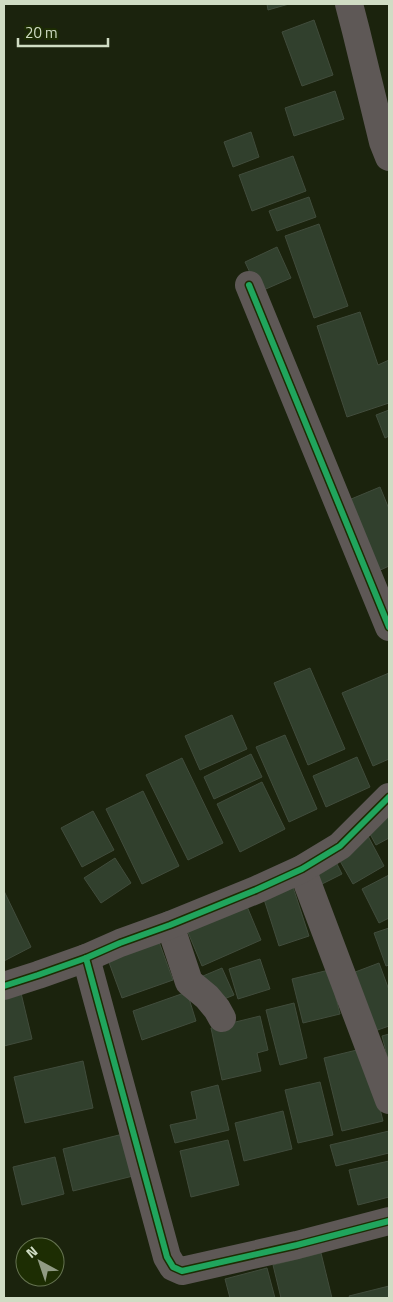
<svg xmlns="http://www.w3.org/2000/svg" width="393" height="1302" viewBox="0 0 393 1302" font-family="'Titillium Web',sans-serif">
	<rect width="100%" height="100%" fill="#1b230d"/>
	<!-- building -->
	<g fill="#31402d" stroke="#414c3c">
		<path d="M267,4H289L268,10Z"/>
		<path d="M314,20L333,75L302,86L282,32Z"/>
		<path d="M335,91L344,119L294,136L285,108Z"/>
		<path d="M251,132L259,157L233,167L224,142Z"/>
		<path d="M293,156L306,191L252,211L239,175Z"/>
		<path d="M309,197L316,217L277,231L269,211Z"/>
		<path d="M319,224L348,306L314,318L285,236Z"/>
		<path d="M277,247L291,278L259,292L245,262Z"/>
		<path d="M360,312L378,365L389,360V403L347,417L317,326Z"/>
		<path d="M389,410V436L385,438L376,415Z"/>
		<path d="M380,487L389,509V566L374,573L344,502Z"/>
		<path d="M310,668L345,749L308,765L274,683Z"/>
		<path d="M389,673V759L373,766L342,693Z"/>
		<path d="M232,715L247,749L200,770L185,736Z"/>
		<path d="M285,735L317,809L289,822L256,747Z"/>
		<path d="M251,754L262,777L214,799L204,777Z"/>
		<path d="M357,757L370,787L326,807L313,776Z"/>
		<path d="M182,758L223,843L188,860L146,775Z"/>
		<path d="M262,782L285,829L240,852L217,804Z"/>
		<path d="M143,791L179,866L142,884L106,809Z"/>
		<path d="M93,811L114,850L82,867L61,828Z"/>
		<path d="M387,812L389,816V838L376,845L365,825Z"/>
		<path d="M368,836L384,866L353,884L336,854Z"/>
		<path d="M333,856L342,874L318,886L309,868Z"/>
		<path d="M115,858L131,883L101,903L84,878Z"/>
		<path d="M389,875V918L379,923L362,889Z"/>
		<path d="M292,884L309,936L279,946L262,893Z"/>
		<path d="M4,891L31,947L4,961Z"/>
		<path d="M246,904L261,940L202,966L187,930Z"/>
		<path d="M389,928V965L386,966L374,933Z"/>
		<path d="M158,939L173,980L122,998L107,957Z"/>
		<path d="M260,959L270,989L238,999L229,969Z"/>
		<path d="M379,963L389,990V1026L372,1032L350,974Z"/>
		<path d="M222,968L234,995L214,1003L203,976Z"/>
		<path d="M329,970L340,1014L303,1023L292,979Z"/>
		<path d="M187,992L196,1021L142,1040L133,1011Z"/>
		<path d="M21,993L32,1039L4,1046V997Z"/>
		<path d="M294,1003L307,1058L280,1065L266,1010Z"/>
		<path d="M260,1016L268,1050L257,1053L261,1071L222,1080L211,1028Z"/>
		<path d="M389,1034V1063L382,1036Z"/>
		<path d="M365,1048L383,1121L342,1131L324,1058Z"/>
		<path d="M83,1061L93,1108L25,1123L14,1077Z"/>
		<path d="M320,1082L333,1135L298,1143L285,1090Z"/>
		<path d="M218,1085L229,1130L175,1143L170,1125L197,1119L191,1092Z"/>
		<path d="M283,1111L292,1149L244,1161L235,1123Z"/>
		<path d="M389,1131V1153L336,1166L330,1145Z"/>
		<path d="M123,1134L133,1176L73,1191L63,1149Z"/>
		<path d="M228,1140L239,1185L191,1197L180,1151Z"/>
		<path d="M55,1157L64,1194L22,1205L13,1167Z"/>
		<path d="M389,1161V1197L358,1205L349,1170Z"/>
		<path d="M321,1253L332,1298H281L273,1265Z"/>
		<path d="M267,1268L275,1298H230L225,1279Z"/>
		<path d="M389,1286V1298H350L349,1296Z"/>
	</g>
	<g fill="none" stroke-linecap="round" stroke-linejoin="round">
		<!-- minor -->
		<g stroke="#5e5856" stroke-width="28">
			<path d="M349,4L356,31L383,142L389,157"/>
			<path d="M249,285L389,627"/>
			<path d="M302,869L389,1100"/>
			<path d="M170,925L189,982L207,997L217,1009L222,1018"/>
			<path d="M86,958L167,1257L173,1267L182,1271L297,1245L389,1221"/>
			<path d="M4,986L38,975L86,958L120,943L170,925L256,890L302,869L340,846L389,797"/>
		</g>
		<defs>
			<g id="cycleway">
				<path d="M249,285L389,627"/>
				<path d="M86,958L167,1257L173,1267L182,1271L297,1245L389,1221"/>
				<path d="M4,986L38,975L86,958L120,943L170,925L256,890L302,869L340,846L389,797"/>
			</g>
		</defs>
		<!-- cycleway casing -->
		<use href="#cycleway" stroke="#1d2d03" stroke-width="9"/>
		<!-- cycleway -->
		<use href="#cycleway" stroke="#20a55d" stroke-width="6"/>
	</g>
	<!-- border -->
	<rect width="393" height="1302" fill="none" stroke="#d0dcc4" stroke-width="10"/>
	<!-- north arrow -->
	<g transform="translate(40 1262) rotate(320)"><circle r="24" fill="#1d2d03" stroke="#657350"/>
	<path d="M0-4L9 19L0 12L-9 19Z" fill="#919b84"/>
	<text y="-8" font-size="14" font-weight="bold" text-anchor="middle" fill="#d0dcc4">N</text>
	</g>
	<!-- scale -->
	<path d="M18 38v8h90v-8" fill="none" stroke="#d0dcc4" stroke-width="2.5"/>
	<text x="25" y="38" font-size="15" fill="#d0dcc4" stroke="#1d2d03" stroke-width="4" paint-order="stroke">20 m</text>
</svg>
